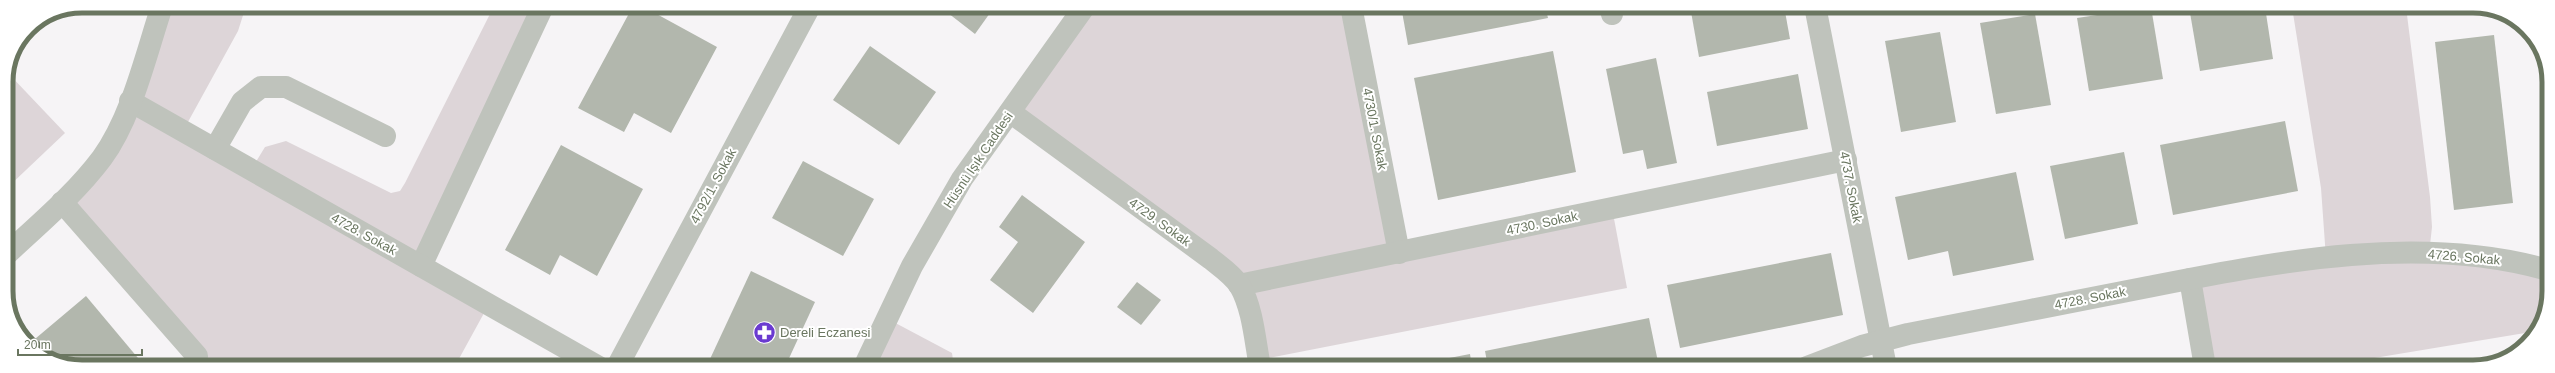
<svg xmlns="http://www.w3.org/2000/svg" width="2555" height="373" viewBox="0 0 2555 373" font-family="Helvetica,sans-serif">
	<rect width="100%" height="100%" fill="#f6f4f6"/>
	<!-- green -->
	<g fill="#ddd5d8">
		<path d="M162,6H246L238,31L183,131L251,170L265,147L286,141L391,193L400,191L405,183L494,6H543L421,265L489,304L455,366H186L197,356L62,202L102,157Z"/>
		<path d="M1085,6H1350L1399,252L1612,208L1627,288L1258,360L1244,295L1010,112Z"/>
		<path d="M2292,7H2406L2430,197L2432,227L2429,254L2548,270V300L2531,332L2320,367H2205L2190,279L2326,258L2321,188Z"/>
		<path d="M8,73L65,133L7,188L6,82Z"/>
		<path d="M886,318L952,353L954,367H864Z"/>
	</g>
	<!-- building -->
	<g fill="#b2b7ad">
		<path d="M633,6H642L717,47L671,133L634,113L624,132L578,108Z"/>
		<path d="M939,6H995L975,34Z"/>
		<path d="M1401,6H1545L1548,18L1408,45Z"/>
		<path d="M1690,6H1784L1790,39L1699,57Z"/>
		<path d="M2151,7L2163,79L2089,91L2077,18Z"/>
		<path d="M2189,7H2265L2273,59L2200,71Z"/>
		<path d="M2434,7H2482V8L2434,13Z"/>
		<path d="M2035,14L2051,105L1996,114L1980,23Z"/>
		<path d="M1940,32L1956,122L1901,132L1885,41Z"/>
		<path d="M2494,35L2513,203L2454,210L2435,42Z"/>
		<path d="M870,46L936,92L899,145L833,100Z"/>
		<path d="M1553,51L1576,172L1438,200L1414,78Z"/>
		<path d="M1656,58L1677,163L1647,169L1643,150L1623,154L1606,69Z"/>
		<path d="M1798,74L1808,129L1717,146L1707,92Z"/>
		<path d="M2285,121L2298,191L2173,215L2160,145Z"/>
		<path d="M561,145L643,189L597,276L560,255L550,275L505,250Z"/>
		<path d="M2124,152L2138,224L2065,239L2050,166Z"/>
		<path d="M803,161L874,199L843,256L772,218Z"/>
		<path d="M2016,172L2034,260L1953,276L1948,251L1908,260L1895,197Z"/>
		<path d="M1022,195L1085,242L1033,313L990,280L1018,242L999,227Z"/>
		<path d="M1831,253L1843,315L1680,348L1667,285Z"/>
		<path d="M751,271L815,302L785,367H725L710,359Z"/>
		<path d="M1137,282L1161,300L1141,325L1117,307Z"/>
		<path d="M86,296L143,364L140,366H73L32,348L29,344Z"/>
		<path d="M1649,318L1659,367H1488L1485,351Z"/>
		<path d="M1470,354L1472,367H1408V366Z"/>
		<path d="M1224,358L1225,367H1176V366Z"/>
		<path d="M2093,358L2095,367H2048V366Z"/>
	</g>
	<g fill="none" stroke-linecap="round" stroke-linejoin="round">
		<!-- lane -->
		<g stroke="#bfc3bc" stroke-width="22">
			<path d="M1351,6L1399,253"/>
			<path d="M1610,6L1612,14"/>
			<path d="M1815,6L1886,367"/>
			<path d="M215,149L242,102L261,87H286L385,136"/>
			<path d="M62,202L197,356"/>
			<path d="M421,266L543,6"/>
			<path d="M2190,279L2205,367"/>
			<path d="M1239,285L1846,160"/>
			<path d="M617,367L810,6"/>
		</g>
		<!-- street -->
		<g stroke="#bfc3bc" stroke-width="22">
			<path d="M130,101L599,367"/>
			<path d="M1010,112L1211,259C1221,267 1233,275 1240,286C1253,309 1255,341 1260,367"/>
			<path d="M8,253C40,223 75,194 102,158C132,117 146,54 162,6"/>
			<path d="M864,367L912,266L962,179L1085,6"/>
			<path d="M1807,367L1862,346L1908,334C1988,318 2068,303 2148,287C2276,262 2419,233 2548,270"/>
		</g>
	</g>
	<!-- icons -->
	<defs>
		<symbol id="pharmacy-disc" viewBox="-11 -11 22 22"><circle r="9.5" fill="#6a3ad0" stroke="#fff"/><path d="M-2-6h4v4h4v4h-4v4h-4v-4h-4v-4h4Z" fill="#fff"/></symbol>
	</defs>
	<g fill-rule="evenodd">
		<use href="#pharmacy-disc" x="752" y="320" width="25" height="25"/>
	</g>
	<g text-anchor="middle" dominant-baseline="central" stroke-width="4" stroke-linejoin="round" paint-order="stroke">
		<!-- street labels -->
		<g font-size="13" fill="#6a7660" stroke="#fff">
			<text transform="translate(1375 129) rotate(79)">4730/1. Sokak</text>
			<text transform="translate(978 160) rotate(-56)">Hüsnü Işık Caddesi</text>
			<text transform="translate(713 186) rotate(-62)">4792/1. Sokak</text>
			<text transform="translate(1851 187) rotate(79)">4737. Sokak</text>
			<text transform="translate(1160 222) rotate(36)">4729. Sokak</text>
			<text transform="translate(1542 223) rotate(-12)">4730. Sokak</text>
			<text transform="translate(364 234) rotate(29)">4728. Sokak</text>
			<text transform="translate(2464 257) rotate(5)">4726. Sokak</text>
			<text transform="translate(2090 298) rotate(-11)">4728. Sokak</text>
		</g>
		<!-- poi labels -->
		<g font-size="13" fill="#6a7660" stroke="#fff" text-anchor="start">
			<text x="780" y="332">Dereli Eczanesi</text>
		</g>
	</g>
	<!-- crop -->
	<path d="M0 0H2555V373H0ZM82 13H2473A69 69 0 0 1 2542 82V291A69 69 0 0 1 2473 360H82A69 69 0 0 1 13 291V82A69 69 0 0 1 82 13Z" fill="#fff" fill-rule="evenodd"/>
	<path fill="none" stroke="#6a7660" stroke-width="5" d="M82 13H2473A69 69 0 0 1 2542 82V291A69 69 0 0 1 2473 360H82A69 69 0 0 1 13 291V82A69 69 0 0 1 82 13Z"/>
	<!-- scale -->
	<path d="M18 349v6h124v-6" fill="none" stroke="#6a7660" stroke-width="2"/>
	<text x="24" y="349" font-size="12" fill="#6a7660" stroke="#ffffff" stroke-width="3" paint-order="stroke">20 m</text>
</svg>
